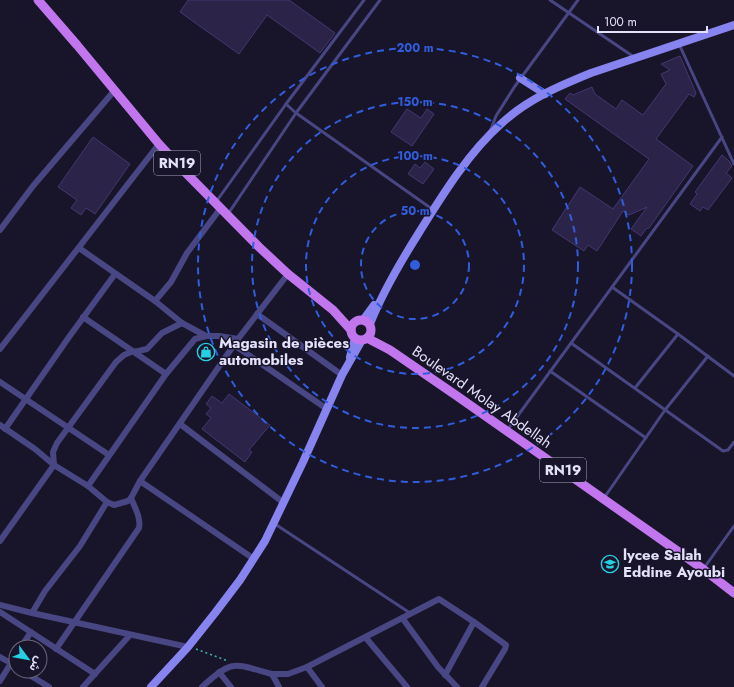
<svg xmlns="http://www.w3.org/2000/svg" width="734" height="687" viewBox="0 0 734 687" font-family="Jost,'Noto Sans Arabic',sans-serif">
	<rect width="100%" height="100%" fill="#18152a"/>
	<!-- building -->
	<g fill="#2b2348" stroke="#433871">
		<path d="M188,0H289L335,33L320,53L267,15L239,54L180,12Z"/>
		<path d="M680,56L696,93L694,97L689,94L656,139L693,166L649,228L646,229L641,236L631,229L647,207L629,215L623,211L597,251L588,245L584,251L552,230L580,187L613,209L649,159L565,99L570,93L573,95L592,87L595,94L616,109L622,100L643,115L666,84L661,74L670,70L661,64Z"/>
		<path d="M407,109L421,118L427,109L434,114L412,146L391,132Z"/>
		<path d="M93,137L130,164L95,214L86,208L81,215L71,208L77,200L58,187Z"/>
		<path d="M722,155L729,161L732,166L726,173L732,178L708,210L703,207L700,211L690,204L697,194L695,192Z"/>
		<path d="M425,162L434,169L423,184L408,174L415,164L420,168Z"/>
		<path d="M229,394L270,425L249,450L252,452L245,462L202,429L211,418L206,414L211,408L206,404L212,396L222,403Z"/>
	</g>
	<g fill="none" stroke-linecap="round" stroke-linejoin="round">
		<!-- path -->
		<path stroke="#41afa9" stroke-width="1.5" stroke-dasharray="2 3" stroke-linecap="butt" d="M196,649L228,661"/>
		<!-- lane -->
		<g stroke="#484683" stroke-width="3">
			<path d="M550,0L634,57"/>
			<path d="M679,44L734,164"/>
			<path d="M286,104L296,113L432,209"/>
			<path d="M491,129L496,116L515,86L578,0"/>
			<path d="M216,202L286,104L364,0"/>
			<path d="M228,214L296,113L380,0"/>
			<path d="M612,287L678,334L734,376"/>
			<path d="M571,343L723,451L728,450L734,442"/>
			<path d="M550,371L646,438"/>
			<path d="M635,388L678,334"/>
			<path d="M508,429L722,137"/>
			<path d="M604,498L665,410L708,356"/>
			<path d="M275,524L410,613"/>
			<path d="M704,568L734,526"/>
		</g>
		<!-- street -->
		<g stroke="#484683" stroke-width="6">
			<path d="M0,230L33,186L114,91"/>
			<path d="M79,248L155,301L182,323L206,336"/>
			<path d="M155,301L171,282L187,253L220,209"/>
			<path d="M257,314L342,375"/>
			<path d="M83,317L166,374"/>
			<path d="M234,345L327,409"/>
			<path d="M0,349L159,144"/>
			<path d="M0,382L109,455"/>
			<path d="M180,424L284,503"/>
			<path d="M0,425L35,449L54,465L88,486L107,502L114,505L128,501L131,498L140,481"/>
			<path d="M5,429L69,337L115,274"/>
			<path d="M88,486L166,374L195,339L206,336H219L238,339"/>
			<path d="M0,541L54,465L53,452L57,443L116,362L124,355L131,352L138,351L147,349L162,333L182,323"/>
			<path d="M254,559L140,481L238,339L288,274"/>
			<path d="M0,605L32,613L188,647"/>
			<path d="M0,612L95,674"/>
			<path d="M32,613L45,591L80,546L107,502"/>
			<path d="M403,619L438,667L457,687"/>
			<path d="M366,638L407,687"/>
			<path d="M21,647L31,632"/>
			<path d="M56,649L139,528C141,518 135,508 131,498"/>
			<path d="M0,657L16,666"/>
			<path d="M307,667L322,687"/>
			<path d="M23,671L49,687"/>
			<path d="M219,672L231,687"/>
			<path d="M272,674H288L307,667L439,599L474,622L506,645L505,649L482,687"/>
			<path d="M445,675L474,622"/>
			<path d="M0,681L16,655"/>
			<path d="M83,687L130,635"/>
			<path d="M202,687C233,658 234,664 272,674L279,687"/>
		</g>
		<!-- secondary -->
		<g stroke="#8784ef" stroke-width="8">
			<path d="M520,78L545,94"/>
			<path d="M363,320L374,305"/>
			<path d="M370,324C383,291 401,261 420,231C443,194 469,152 502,123C528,99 559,86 591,73L734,25"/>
			<path d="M350,357L355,338"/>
			<path d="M151,687L188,647L215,613L240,580L265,541L303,462L342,375L362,340"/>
		</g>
		<!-- primary -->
		<g stroke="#c176ee" stroke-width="9">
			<path d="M38,0L77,45L159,144L184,171L259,247L288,274L333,310L351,330"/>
			<circle cx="361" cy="330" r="10"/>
			<path d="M367,338L390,350L457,396L703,569L734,593"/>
		</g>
	</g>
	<!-- distance rings -->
	<g fill="none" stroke="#315ddc" stroke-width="2" stroke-dasharray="7 5">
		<circle cx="415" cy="265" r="54"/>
		<circle cx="415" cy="265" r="109"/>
		<circle cx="415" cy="265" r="163"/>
		<circle cx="415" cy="265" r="217"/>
	</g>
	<!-- icons -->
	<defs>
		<symbol id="shop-ring" viewBox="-11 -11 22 22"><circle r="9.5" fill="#18152a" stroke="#25d0e3" stroke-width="1.5"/><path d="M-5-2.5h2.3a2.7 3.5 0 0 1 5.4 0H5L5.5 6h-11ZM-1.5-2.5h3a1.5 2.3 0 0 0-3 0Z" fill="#25d0e3"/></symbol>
		<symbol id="school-ring" viewBox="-11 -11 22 22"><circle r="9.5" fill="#18152a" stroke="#25d0e3" stroke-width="1.5"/><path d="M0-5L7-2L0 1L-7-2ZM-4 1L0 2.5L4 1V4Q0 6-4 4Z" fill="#25d0e3"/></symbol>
	</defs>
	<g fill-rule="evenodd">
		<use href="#shop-ring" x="196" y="342" width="20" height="20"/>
		<use href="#school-ring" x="600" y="554" width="20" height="20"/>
	</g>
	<g text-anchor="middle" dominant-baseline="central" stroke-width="3" stroke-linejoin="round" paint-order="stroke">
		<!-- shield labels -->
		<g fill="#18152a" stroke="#a7a4bc" stroke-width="1">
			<rect x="154" y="151" width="46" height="24" rx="3"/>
			<rect x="540" y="458" width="46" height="24" rx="3"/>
		</g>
		<g font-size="14" font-weight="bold" fill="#e4e1fb">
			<text x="177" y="163">RN19</text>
			<text x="563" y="470">RN19</text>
		</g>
		<!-- poi labels -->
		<g font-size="15" font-weight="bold" fill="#e4e1fb" stroke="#18152a" text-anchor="start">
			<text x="219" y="343">Magasin de pièces<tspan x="219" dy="17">automobiles</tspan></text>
			<text x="623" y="555">lycee Salah<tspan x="623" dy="17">Eddine Ayoubi</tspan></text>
		</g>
		<!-- street labels -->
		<g font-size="15" fill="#e4e1fb" stroke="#18152a">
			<text transform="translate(482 397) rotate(35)">Boulevard Molay Abdellah</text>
		</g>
	</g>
	<circle cx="415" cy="265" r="6" fill="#315ddc" stroke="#18152a" stroke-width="2"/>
	<g font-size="12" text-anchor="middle" font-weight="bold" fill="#315ddc" stroke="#18152a" stroke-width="3" stroke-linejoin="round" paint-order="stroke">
		<text x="415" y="52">200 m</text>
		<text x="415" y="106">150 m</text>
		<text x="415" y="160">100 m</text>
		<text x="415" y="215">50 m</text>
	</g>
	<!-- north arrow -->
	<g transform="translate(28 659) rotate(122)"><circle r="19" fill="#18152a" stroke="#6a677e"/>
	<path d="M0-3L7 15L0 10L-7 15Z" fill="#25d0e3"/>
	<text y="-6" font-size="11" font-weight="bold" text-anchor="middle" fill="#e4e1fb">ش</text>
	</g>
	<!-- scale -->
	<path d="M598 26v6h109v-6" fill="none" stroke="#e4e1fb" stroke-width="2"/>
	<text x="604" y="26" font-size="12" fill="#e4e1fb" stroke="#18152a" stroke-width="3" paint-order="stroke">100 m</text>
</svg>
